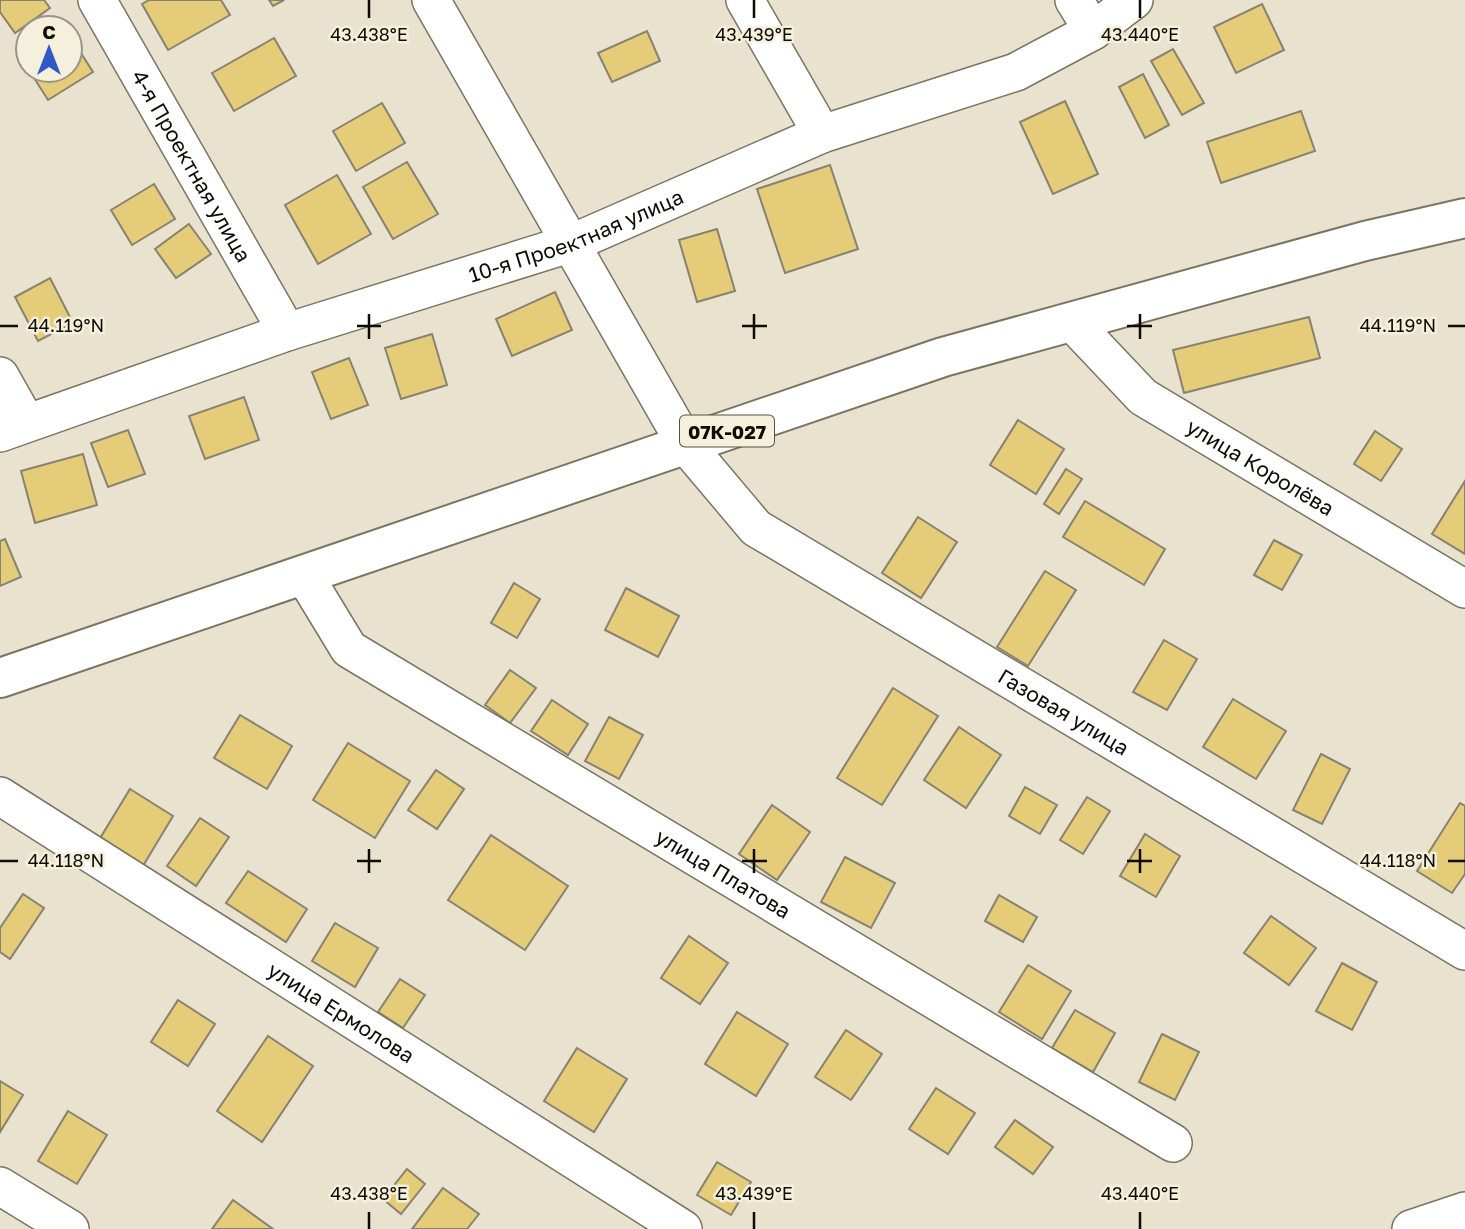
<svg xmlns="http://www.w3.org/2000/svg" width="1465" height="1229" viewBox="0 0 1465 1229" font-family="'Golos Text',sans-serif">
	<rect width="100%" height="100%" fill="#e8e2ce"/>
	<!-- building -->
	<g fill="#e4cc79" stroke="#888270" stroke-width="2">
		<path d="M0,0H44L50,8L15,33L0,12Z"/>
		<path d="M149,0H221L230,15L168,50L142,4Z"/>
		<path d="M269,0H284L273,6Z"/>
		<path d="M1262,4L1284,50L1236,73L1214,27Z"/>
		<path d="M647,31L660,61L612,82L598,53Z"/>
		<path d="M274,38L296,76L234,111L212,73Z"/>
		<path d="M72,39L93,72L48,100L29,70H70V40Z"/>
		<path d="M1173,49L1204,103L1182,115L1151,61Z"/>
		<path d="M1143,74L1169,125L1145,138L1119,87Z"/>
		<path d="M1065,101L1098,174L1053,194L1020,122Z"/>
		<path d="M382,103L405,143L356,171L333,131Z"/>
		<path d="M1301,111L1315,151L1221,183L1207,142Z"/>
		<path d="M407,162L438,214L393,239L363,187Z"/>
		<path d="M830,165L858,249L785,273L757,189Z"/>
		<path d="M337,175L371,234L318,264L285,205Z"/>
		<path d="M154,184L175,219L132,245L111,210Z"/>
		<path d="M189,224L211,254L176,278L155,249Z"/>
		<path d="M717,229L735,291L697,302L679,240Z"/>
		<path d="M50,278L73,323L38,341L15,297Z"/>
		<path d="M555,292L572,330L512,356L496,319Z"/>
		<path d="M1309,317L1320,358L1184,393L1173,350Z"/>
		<path d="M432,334L447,385L401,399L385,348Z"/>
		<path d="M349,358L368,405L331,419L312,372Z"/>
		<path d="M244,397L259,440L205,459L189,416Z"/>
		<path d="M1018,420L1064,449L1036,494L990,465Z"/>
		<path d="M128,430L145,474L108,487L91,443Z"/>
		<path d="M1375,431L1402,449L1381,481L1354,464Z"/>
		<path d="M83,454L97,505L35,523L21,471Z"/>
		<path d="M1066,469L1082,479L1059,514L1044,504Z"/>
		<path d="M1465,481V554L1432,534Z"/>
		<path d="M1085,501L1165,549L1144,585L1063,537Z"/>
		<path d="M918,517L957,542L921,598L882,573Z"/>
		<path d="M5,539L21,577L0,586V541Z"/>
		<path d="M1274,540L1302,555L1282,590L1254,575Z"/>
		<path d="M1045,571L1076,590L1028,666L997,647Z"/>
		<path d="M514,583L540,599L517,638L491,623Z"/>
		<path d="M626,588L679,616L658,657L605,630Z"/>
		<path d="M1164,640L1197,659L1167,710L1133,692Z"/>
		<path d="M510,670L536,688L510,723L485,705Z"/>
		<path d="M893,688L938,716L882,805L837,778Z"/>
		<path d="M1233,699L1286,731L1256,779L1203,747Z"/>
		<path d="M552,700L588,724L568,755L531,731Z"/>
		<path d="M240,715L292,746L267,789L214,758Z"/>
		<path d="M609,717L643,735L619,779L585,761Z"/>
		<path d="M959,727L1001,755L966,808L924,780Z"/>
		<path d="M348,743L410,781L375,838L313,800Z"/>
		<path d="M1321,754L1350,769L1322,824L1293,810Z"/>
		<path d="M436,770L464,789L437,829L408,810Z"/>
		<path d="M1025,787L1057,805L1040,834L1009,816Z"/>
		<path d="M130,789L173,816L143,866L99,840Z"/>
		<path d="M1087,797L1110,811L1083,854L1060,840Z"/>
		<path d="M1460,803L1465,806V874L1452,893L1417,871Z"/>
		<path d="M772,805L810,832L777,880L739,854Z"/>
		<path d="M200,818L229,837L196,886L167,866Z"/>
		<path d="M1145,834L1180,856L1156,897L1120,876Z"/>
		<path d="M491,835L568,886L525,950L448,900Z"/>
		<path d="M845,857L895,883L871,928L821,902Z"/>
		<path d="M248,871L307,909L286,942L226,903Z"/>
		<path d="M23,894L44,908L10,959L0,952V928Z"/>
		<path d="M999,895L1037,917L1023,942L985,921Z"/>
		<path d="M1271,916L1316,948L1289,985L1244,953Z"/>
		<path d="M335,923L378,948L355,987L312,961Z"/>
		<path d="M689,936L728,963L700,1004L661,978Z"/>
		<path d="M1342,963L1377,982L1352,1030L1316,1011Z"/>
		<path d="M1028,965L1071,991L1042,1039L999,1012Z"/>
		<path d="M400,979L425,995L403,1028L378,1012Z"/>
		<path d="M178,1000L215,1024L188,1066L151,1042Z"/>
		<path d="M1075,1010L1115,1033L1093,1072L1052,1048Z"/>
		<path d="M737,1012L788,1044L756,1096L705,1064Z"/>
		<path d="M846,1030L882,1054L851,1100L815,1077Z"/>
		<path d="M1162,1034L1199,1052L1175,1100L1139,1082Z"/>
		<path d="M268,1036L313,1066L262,1142L217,1111Z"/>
		<path d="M577,1048L627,1079L594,1132L544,1101Z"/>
		<path d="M0,1081L23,1095L0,1132Z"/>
		<path d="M936,1088L975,1113L948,1154L909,1129Z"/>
		<path d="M68,1111L107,1135L77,1184L38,1161Z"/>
		<path d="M1015,1120L1053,1147L1033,1174L995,1147Z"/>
		<path d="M717,1162L751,1182L731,1215L697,1195Z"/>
		<path d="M407,1169L425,1184L401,1214L383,1199Z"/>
		<path d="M443,1188L479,1214L467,1229H412Z"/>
		<path d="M233,1200L273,1229H212Z"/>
	</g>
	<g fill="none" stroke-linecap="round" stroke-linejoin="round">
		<defs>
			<g id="street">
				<path id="s1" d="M97,0L287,332"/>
				<path id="s2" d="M431,0L686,445L756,528L1465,951"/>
				<path d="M745,0L822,134"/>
				<path d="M1074,0L1093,31"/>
				<path id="s3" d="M1072,322L1143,397L1465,589"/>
				<path d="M0,376L26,422"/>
				<path id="s4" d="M0,433L287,332L572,243L822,134L1016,72L1093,31L1134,0"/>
				<path id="s5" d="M304,575L349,649L1173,1143"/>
				<path id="s6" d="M0,796L683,1229"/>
				<path d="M0,1186L70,1229"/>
				<path d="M1411,1229L1465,1211"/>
			</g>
			<path id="primary" d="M0,678L943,357L1365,241L1465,218"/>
		</defs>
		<!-- street casing -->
		<use href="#street" stroke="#7a7563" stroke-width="40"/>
		<!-- primary casing -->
		<use href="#primary" stroke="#7a7563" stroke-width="42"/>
		<!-- street -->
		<use href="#street" stroke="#fff" stroke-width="37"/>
		<!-- primary -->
		<use href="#primary" stroke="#fff" stroke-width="38"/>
	</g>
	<!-- ticks -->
	<path fill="none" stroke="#0e0c06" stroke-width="2.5" d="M369,0V18M754,0V18M1140,0V18M369,314V339M754,314V339M1140,314V339M0,326H18M357,326H381M742,326H767M1127,326H1152M1448,326H1465M369,849V873M754,849V873M1140,849V873M0,861H18M357,861H381M742,861H767M1127,861H1152M1448,861H1465M369,1212V1229M754,1212V1229M1140,1212V1229"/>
	<g text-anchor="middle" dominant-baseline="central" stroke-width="5" stroke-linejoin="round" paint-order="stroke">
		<!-- shield labels -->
		<rect fill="#f5f0db" stroke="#535046" stroke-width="2" x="680" y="415.5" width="94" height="31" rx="5"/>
		<g font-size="19" font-weight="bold" fill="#0e0c06">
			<text x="727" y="431">07К-027</text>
		</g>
		<!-- street labels -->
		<g font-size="21" fill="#0e0c06" stroke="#f5f0db">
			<text stroke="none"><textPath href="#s1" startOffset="191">4-я Проектная улица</textPath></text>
			<text stroke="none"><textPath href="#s4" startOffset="609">10-я Проектная улица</textPath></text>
			<text stroke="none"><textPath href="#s3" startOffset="240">улица Королёва</textPath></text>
			<text stroke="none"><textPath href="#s2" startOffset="980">Газовая улица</textPath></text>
			<text stroke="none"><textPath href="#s5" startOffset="523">улица Платова</textPath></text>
			<text stroke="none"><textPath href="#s6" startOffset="404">улица Ермолова</textPath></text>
		</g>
	</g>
	<g font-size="18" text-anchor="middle" fill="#0e0c06" stroke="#f5f0db" stroke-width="5" stroke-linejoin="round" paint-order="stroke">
		<text x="369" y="41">43.438°E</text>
		<text x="754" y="41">43.439°E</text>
		<text x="1140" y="41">43.440°E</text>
		<text x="66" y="332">44.119°N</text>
		<text x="1398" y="332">44.119°N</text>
		<text x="66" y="867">44.118°N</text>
		<text x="1398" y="867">44.118°N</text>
		<text x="369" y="1200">43.438°E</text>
		<text x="754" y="1200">43.439°E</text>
		<text x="1140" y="1200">43.440°E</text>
	</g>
	<!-- north arrow -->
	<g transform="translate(49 49)"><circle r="33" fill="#f5f0db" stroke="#999586" stroke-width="2"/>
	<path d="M0-5L12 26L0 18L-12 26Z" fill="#3058c8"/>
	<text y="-10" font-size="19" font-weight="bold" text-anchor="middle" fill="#0e0c06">С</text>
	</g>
</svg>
